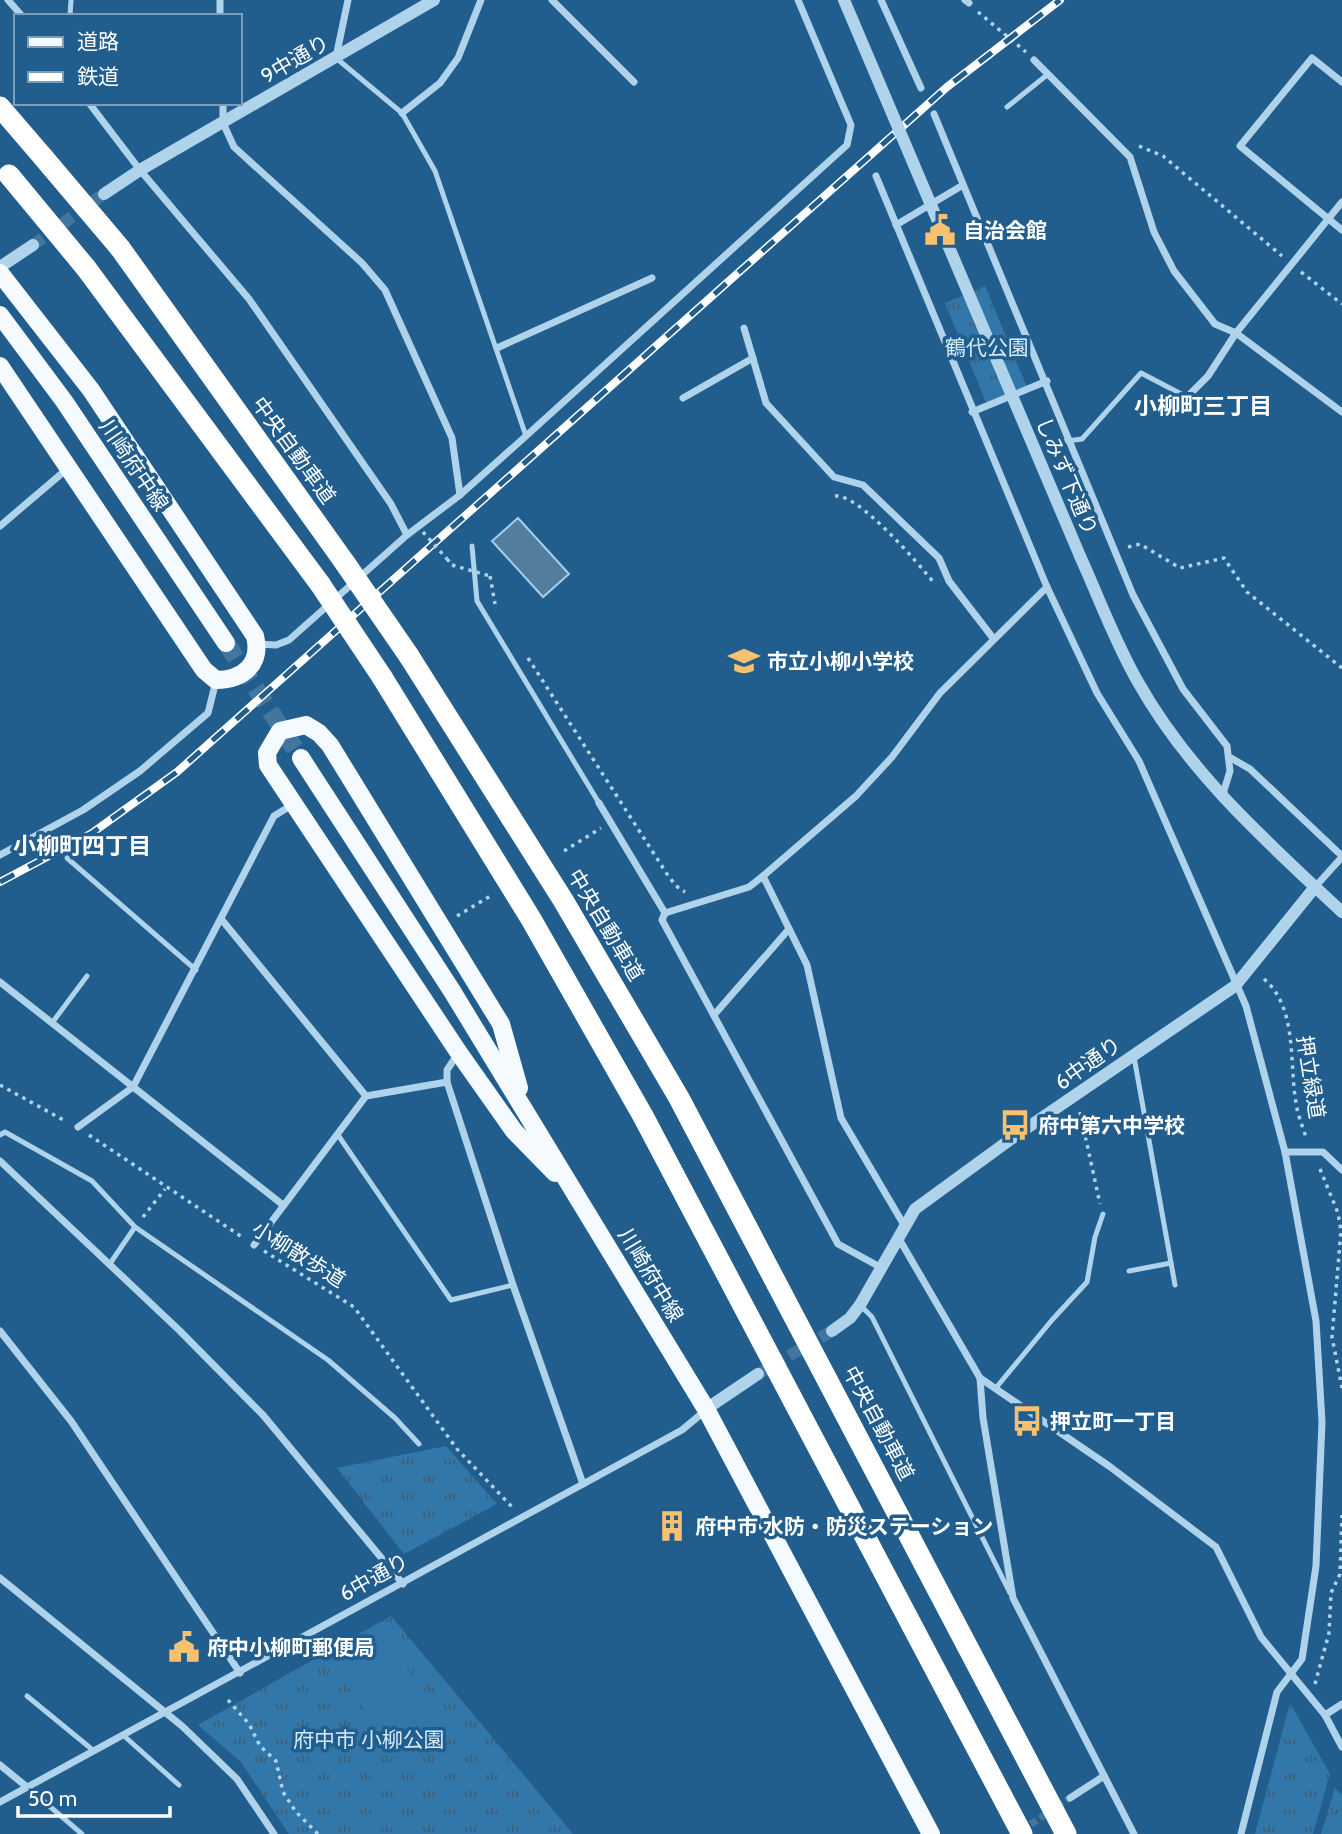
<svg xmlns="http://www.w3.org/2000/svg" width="1342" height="1834" viewBox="0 0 1342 1834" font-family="Cabin,'Noto Sans JP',sans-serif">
	<defs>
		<pattern id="grass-tufts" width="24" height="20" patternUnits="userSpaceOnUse" patternTransform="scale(1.75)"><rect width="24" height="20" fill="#3277a9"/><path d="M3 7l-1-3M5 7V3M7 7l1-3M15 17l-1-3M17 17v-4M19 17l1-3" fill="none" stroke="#405f76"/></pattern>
	</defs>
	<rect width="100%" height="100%" fill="#215e8e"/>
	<!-- grass -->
	<g fill="url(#grass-tufts)">
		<path d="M985,286L1028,390L988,407L945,303Z"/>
		<path d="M446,1446L497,1504L404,1554L337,1468Z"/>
		<path d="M391,1616L573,1834H289L241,1762L198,1725Z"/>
		<path d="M1290,1703L1330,1774L1313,1834H1255Z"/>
		<path d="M1335,1788L1342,1795V1834H1321Z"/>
	</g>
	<!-- pitch -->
	<path fill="#3277a9" d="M383,1640L450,1722L404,1757L337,1674Z"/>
	<!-- water -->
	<path fill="#537d9d" stroke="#a4cfed" stroke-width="2" d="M518,518L569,574L543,597L492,541Z"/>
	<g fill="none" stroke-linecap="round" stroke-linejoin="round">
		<!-- minor-tunnel -->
		<path stroke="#42769f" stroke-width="7" stroke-dasharray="7 3.5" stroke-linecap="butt" d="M1022,1830L1070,1798"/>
		<!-- tertiary-tunnel -->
		<g stroke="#42769f" stroke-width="12" stroke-dasharray="12 6" stroke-linecap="butt">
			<path d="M33,245L104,194"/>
			<path d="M758,1374L832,1331"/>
		</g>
		<!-- primary-tunnel -->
		<path stroke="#42769f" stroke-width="18" stroke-dasharray="18 9" stroke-linecap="butt" d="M226,643L301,758"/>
		<!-- path -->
		<g stroke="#b0d3ec" stroke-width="3.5" stroke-dasharray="3.5 5" stroke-linecap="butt">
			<path d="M978,12L1026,52"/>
			<path d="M1139,146L1163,156L1282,256"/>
			<path d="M1301,272L1342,304"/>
			<path d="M835,496C858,493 919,564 934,583"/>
			<path d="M1128,547L1140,544L1180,568L1224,558L1247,592L1342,668"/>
			<path d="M447,559L452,565"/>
			<path d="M490,576L495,604"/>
			<path d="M528,658L667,874L676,886L685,892"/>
			<path d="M564,851L601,828"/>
			<path d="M457,916L492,895"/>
			<path d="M1264,979C1298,1008 1289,1064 1296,1103C1298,1116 1303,1128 1307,1140"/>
			<path d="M0,1085L67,1122"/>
			<path d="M1080,1112L1100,1204"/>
			<path d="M89,1135L242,1237"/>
			<path d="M1320,1169L1338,1213L1341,1231L1332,1337L1342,1388"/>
			<path d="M143,1217L165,1189"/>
			<path d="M264,1251L354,1307L457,1449L513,1508"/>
			<path d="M1315,1684L1329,1633L1331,1593L1340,1574L1342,1515"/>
			<path d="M228,1700L249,1724L260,1746L276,1761L283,1792L296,1812L318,1834"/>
		</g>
		<!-- service -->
		<g stroke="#b0d3ec" stroke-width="5">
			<path d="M70,16L71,0"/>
			<path d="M336,58L402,113L435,171L526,436"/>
			<path d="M1007,107L1047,75"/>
			<path d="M1059,442L1082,439L1141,373L1187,397"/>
			<path d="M472,546L477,601L599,803"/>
			<path d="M67,858L196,970"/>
			<path d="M52,1023L87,976"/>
			<path d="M1134,1057L1175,1285"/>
			<path d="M0,1135L5,1132L92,1181L135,1227L328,1360L395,1418L419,1444"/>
			<path d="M338,1135L451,1300L513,1285"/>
			<path d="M109,1265L135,1227"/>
			<path d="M1129,1271L1171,1263"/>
			<path d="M860,1305L872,1317L1010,1593"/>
			<path d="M995,1389L1052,1320L1087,1282L1095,1237L1103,1214"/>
			<path d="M27,1696L94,1751"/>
			<path d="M123,1735L179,1785"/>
			<path d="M27,1787L82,1834"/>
		</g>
		<!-- minor -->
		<g stroke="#b0d3ec" stroke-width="7">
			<path d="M8,0L22,16"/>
			<path d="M220,0V16"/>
			<path d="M552,0L634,82"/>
			<path d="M881,0L921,88"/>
			<path d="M965,0L969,3"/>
			<path d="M336,57L348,0"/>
			<path d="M1034,60L1130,157L1154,232L1174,271L1215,324L1236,333L1342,412"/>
			<path d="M1342,82L1312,58L1240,146L1342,230"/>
			<path d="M89,103L140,170L249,299L391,504L407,535"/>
			<path d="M223,103V123L234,147L362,263L385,290L452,438L460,495"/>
			<path d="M402,113L440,83L458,58L481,0"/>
			<path d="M934,114L1133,595L1183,689L1227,746L1230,771L1222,797"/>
			<path d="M896,225L963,185"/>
			<path d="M744,328L766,403L834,477L863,485L939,558L949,581L993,638"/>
			<path d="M497,348L652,278"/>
			<path d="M1187,397L1208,376L1236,333L1342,202"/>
			<path d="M683,398L753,358"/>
			<path d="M972,412L1047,381"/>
			<path d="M0,526L67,469"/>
			<path d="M1047,587L1097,693L1139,761L1246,1006L1285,1152L1316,1321L1322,1422L1316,1566L1302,1659L1277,1692L1241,1834"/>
			<path d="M257,644L276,645L289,640L407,535L460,495L526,436L847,145L851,125L798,0"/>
			<path d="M1231,758L1250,769L1342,856"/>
			<path d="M599,803L665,913L749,887L763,876L807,965L841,1118L904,1225"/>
			<path d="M0,855L83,810L140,771L208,713L216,681"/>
			<path d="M763,876L856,796L892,757L940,693L1047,587L876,176"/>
			<path d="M1315,887L1342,857"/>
			<path d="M665,913L662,920L838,1244L880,1267"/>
			<path d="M222,920L366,1096"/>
			<path d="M0,982L283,1205"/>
			<path d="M714,1015L789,929"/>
			<path d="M457,1055L447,1070V1082L513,1285L583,1484"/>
			<path d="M78,1127L133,1087L274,816L292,805"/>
			<path d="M1285,1152H1323L1342,1170"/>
			<path d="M0,1161L180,1331L263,1415L403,1584"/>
			<path d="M898,1237L980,1378L1109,1466L1216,1547L1261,1637L1325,1715L1342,1747"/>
			<path d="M254,1245L366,1096L447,1082"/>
			<path d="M0,1331L71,1421L240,1673"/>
			<path d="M980,1378L983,1418L1013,1598L1134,1834"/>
			<path d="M0,1578L182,1726L237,1779L274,1834"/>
			<path d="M1325,1715L1342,1704"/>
			<path d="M0,1765L27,1787"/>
			<path d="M1070,1798L1104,1776"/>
			<path d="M0,1802L682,1430L706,1410"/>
		</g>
		<!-- tertiary -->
		<g stroke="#b0d3ec" stroke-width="12">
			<path d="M104,194L140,170L434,0"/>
			<path d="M0,267L33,245"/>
			<path d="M1080,556C1099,598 1115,642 1138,682C1189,773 1267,842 1342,912"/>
			<path d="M832,1331L850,1318L860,1305L915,1209L1011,1139L1235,986L1315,887"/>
			<path d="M706,1409L758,1374"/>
		</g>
		<!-- primary -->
		<g stroke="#f5faff" stroke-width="18">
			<path d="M0,273L91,390L255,636C262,664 243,680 216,680L204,670L0,366"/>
			<path d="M0,315L64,401L226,643"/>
			<path d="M301,758L452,991L706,1409L931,1834"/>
			<path d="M519,1088L501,1024L330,745L319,733L306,725L280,731L267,753L268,765L459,1053L514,1131L555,1173"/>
		</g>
		<!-- motorway -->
		<g stroke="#fff" stroke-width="21">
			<path d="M0,107L43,157"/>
			<path d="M120,248L345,563"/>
			<path d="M86,268L320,584"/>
			<path d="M409,656L563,900L679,1098L1066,1834"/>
			<path d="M382,677L531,919L643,1116L1022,1834"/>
		</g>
		<defs>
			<path id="rail" d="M0,882L92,833L177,772L947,87L1060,0"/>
		</defs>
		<!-- rail casing -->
		<use href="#rail" stroke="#fff" stroke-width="8"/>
		<!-- rail -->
		<use href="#rail" stroke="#215e8e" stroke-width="5" stroke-dasharray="16" stroke-linecap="butt"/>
		<!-- path-bridge -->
		<g stroke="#b0d3ec" stroke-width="3.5" stroke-dasharray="3.5 5" stroke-linecap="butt">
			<path d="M423,532L447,559"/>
			<path d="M452,565L490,576"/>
		</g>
		<!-- tertiary-bridge -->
		<path stroke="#b0d3ec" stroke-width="12" d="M844,0L1080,556"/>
		<!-- motorway-bridge -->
		<g stroke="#fff" stroke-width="21">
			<path d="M43,157L120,248"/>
			<path d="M9,175L86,268"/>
			<path d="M345,563L409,656"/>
			<path d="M320,584L382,677"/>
		</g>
	</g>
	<!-- icons -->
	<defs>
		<symbol id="civic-bare" viewBox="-9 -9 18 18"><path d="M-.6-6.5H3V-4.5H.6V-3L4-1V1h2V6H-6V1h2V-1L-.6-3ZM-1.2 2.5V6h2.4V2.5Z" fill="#f8c071" stroke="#215e8e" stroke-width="2.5" paint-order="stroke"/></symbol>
		<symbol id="school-bare" viewBox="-9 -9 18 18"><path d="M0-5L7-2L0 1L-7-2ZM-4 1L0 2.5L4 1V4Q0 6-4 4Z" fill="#f8c071" stroke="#215e8e" stroke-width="2.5" paint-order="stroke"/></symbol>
		<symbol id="bus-bare" viewBox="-9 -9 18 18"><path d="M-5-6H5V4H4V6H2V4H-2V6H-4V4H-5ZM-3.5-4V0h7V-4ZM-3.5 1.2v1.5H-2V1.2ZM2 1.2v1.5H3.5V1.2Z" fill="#f8c071" stroke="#215e8e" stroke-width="2.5" paint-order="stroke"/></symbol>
		<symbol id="building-bare" viewBox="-9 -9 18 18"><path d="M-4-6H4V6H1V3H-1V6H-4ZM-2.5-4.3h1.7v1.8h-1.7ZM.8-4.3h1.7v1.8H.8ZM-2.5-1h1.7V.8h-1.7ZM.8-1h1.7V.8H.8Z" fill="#f8c071" stroke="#215e8e" stroke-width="2.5" paint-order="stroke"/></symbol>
	</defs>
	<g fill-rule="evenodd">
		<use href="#civic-bare" x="918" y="208" width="44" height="44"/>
		<use href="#school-bare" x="722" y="639" width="44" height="44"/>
		<use href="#bus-bare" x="993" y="1103" width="44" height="44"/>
		<use href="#bus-bare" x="1005" y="1399" width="44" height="44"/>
		<use href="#building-bare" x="650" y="1504" width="44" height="44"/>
		<use href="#civic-bare" x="162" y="1625" width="44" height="44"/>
	</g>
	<g text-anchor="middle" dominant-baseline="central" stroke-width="7" stroke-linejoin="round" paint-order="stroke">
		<!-- street labels -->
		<g font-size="21" fill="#fff" stroke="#215e8e">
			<text transform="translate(295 59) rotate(-30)">9中通り</text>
			<text transform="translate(294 450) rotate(54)">中央自動車道</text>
			<text transform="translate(134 465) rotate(56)">川崎府中線</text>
			<text transform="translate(1067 476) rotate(67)">しみず下通り</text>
			<text transform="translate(606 925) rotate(59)">中央自動車道</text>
			<text transform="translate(1088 1063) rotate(-35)">6中通り</text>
			<text transform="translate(1311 1077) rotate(81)">押立緑道</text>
			<text transform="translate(299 1254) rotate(32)">小柳散歩道</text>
			<text transform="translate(651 1275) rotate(59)">川崎府中線</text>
			<text transform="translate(879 1423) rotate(62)">中央自動車道</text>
			<text transform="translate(374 1577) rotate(-29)">6中通り</text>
		</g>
		<!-- poi labels -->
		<g font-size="21" font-weight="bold" fill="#fff" stroke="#215e8e" text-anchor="start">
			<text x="963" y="230">自治会館</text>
			<text x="767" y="661">市立小柳小学校</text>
			<text x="1038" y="1125">府中第六中学校</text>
			<text x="1050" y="1421">押立町一丁目</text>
			<text x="695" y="1526">府中市 水防・防災ステーション</text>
			<text x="207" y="1647">府中小柳町郵便局</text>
		</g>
		<!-- park labels -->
		<g font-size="21" fill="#d5eaf9" stroke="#215e8e">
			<text x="987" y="347">鶴代公園</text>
			<text x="369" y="1739">府中市 小柳公園</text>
		</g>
		<!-- neighbourhood labels -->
		<g font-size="23" font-weight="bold" fill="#fff" stroke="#215e8e">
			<text x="1203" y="406">小柳町三丁目</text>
			<text x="82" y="846">小柳町四丁目</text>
		</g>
	</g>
	<!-- legend -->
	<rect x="14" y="14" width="228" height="91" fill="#215e8e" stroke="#7a9ebb" stroke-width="2"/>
	<rect x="28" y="37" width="35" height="10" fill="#f5faff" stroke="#7a9ebb" stroke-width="2"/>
	<text x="77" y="49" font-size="21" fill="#ffffff">道路</text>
	<rect x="28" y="72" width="35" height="10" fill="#ffffff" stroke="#7a9ebb" stroke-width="2"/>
	<text x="77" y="84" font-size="21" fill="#ffffff">鉄道</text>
	<!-- scale -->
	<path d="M18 1806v10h152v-10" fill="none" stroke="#ffffff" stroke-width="3.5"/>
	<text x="28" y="1806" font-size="21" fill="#ffffff" stroke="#215e8e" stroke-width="5" paint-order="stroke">50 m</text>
</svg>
